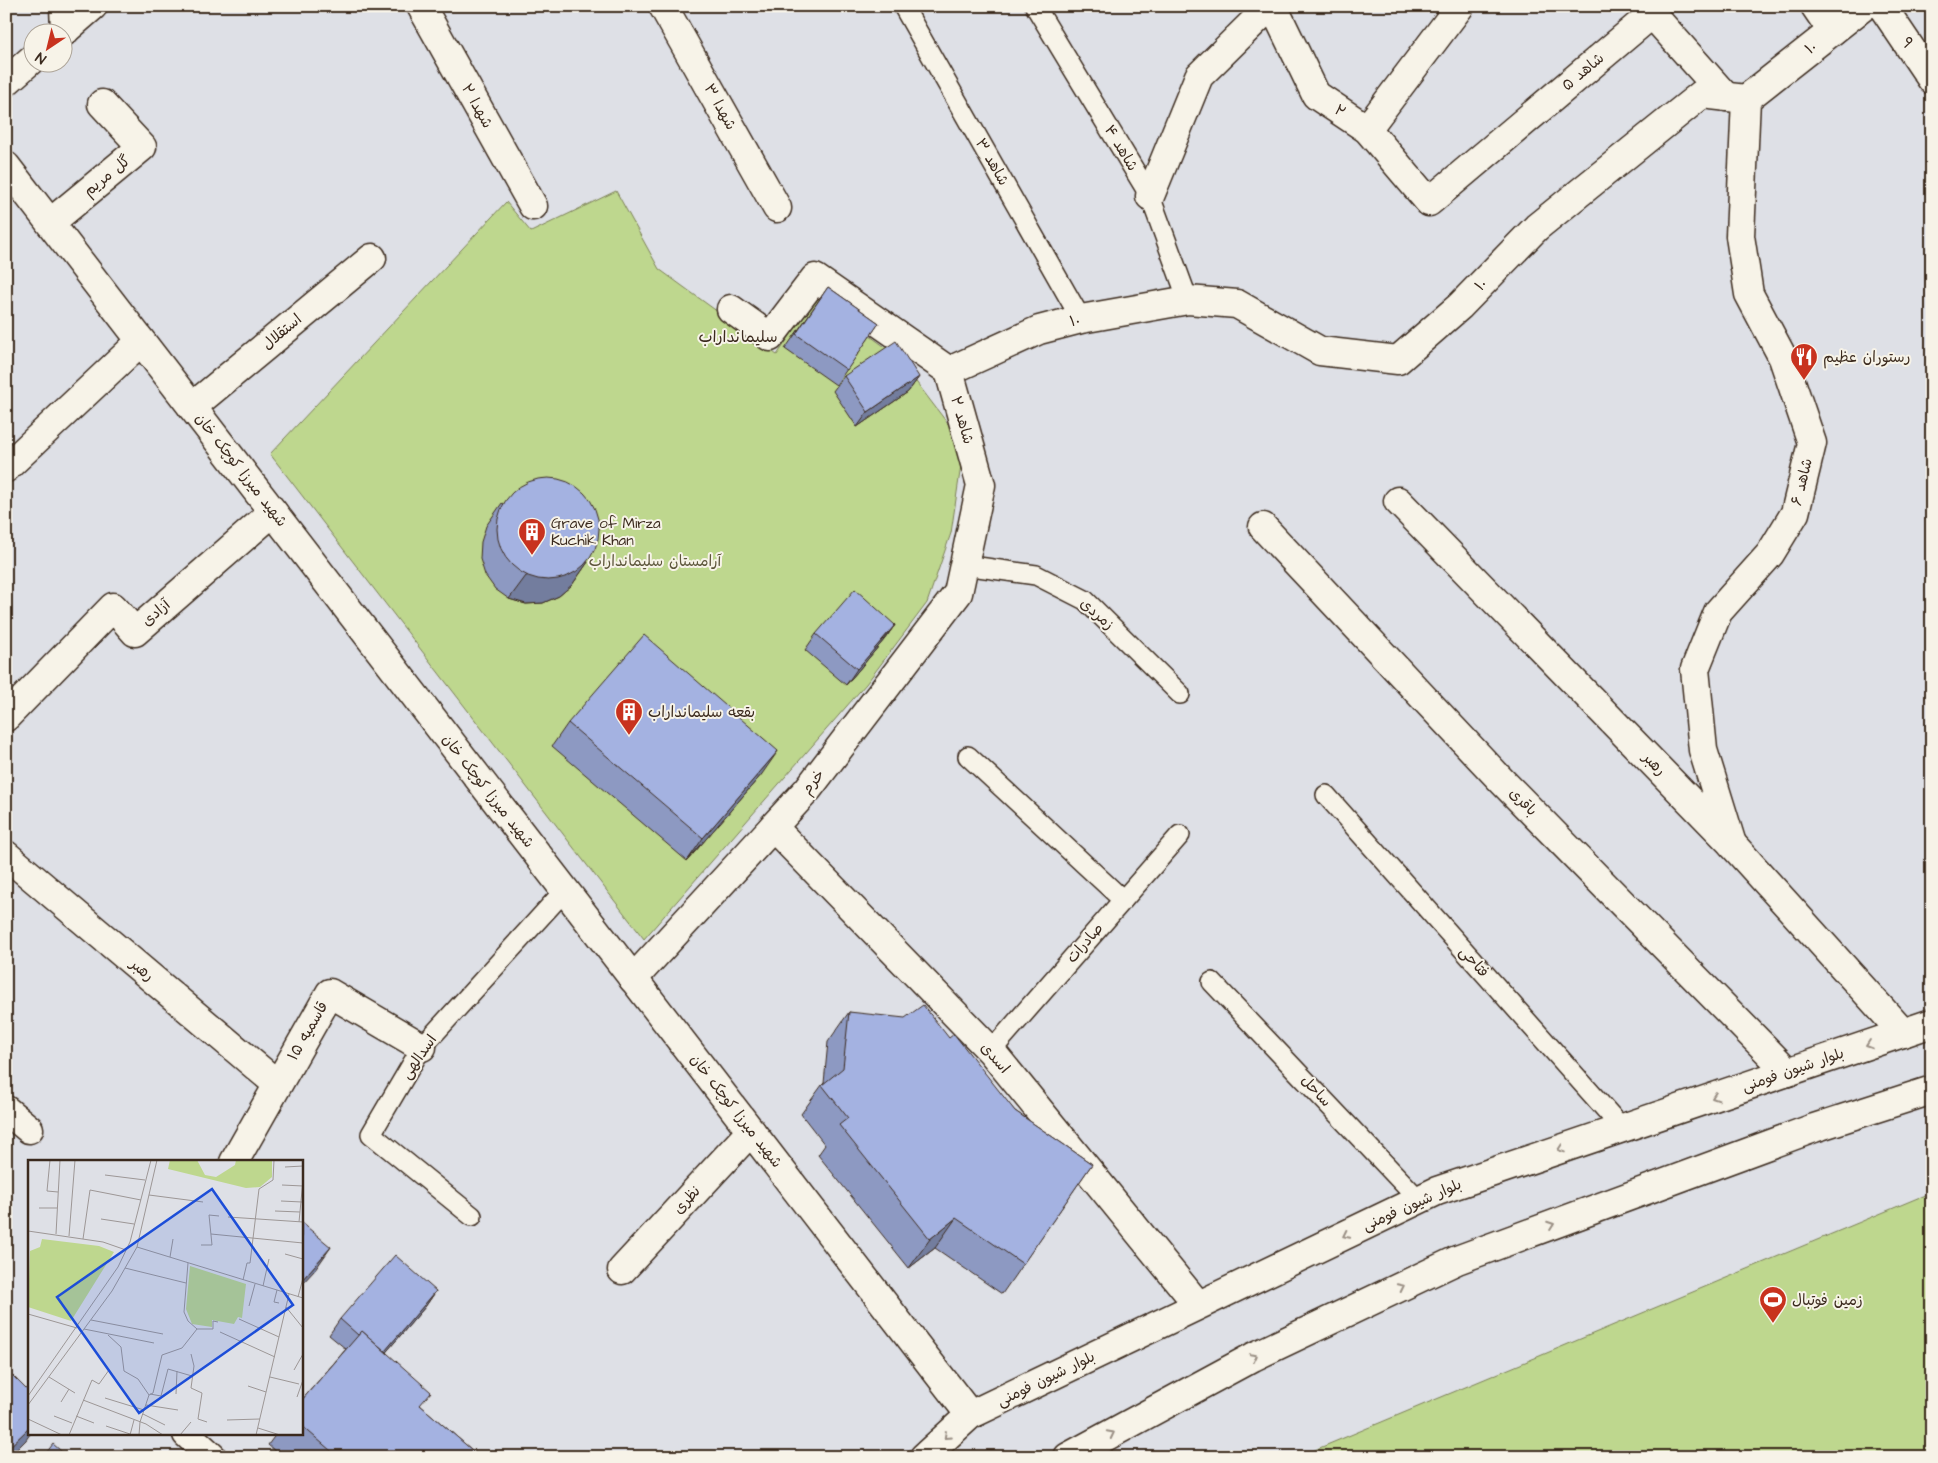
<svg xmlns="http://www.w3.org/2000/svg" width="1938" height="1463" viewBox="0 0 1938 1463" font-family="'Architects Daughter','Playpen Sans Arabic',sans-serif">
	<rect width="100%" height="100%" fill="#dee0e6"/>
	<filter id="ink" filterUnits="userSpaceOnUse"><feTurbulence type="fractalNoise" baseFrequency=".02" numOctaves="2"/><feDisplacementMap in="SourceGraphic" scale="10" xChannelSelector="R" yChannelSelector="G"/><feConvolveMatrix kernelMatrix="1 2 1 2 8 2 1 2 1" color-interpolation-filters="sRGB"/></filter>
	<g filter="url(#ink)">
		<!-- green -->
		<g fill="#bed78e" stroke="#7c8056">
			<path d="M616,191L659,269L777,355L816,297L895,354L964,445L951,533L927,603L866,684L644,939L270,454L506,202L531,232Z"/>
			<path d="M1932,1192V1457H1298Z"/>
		</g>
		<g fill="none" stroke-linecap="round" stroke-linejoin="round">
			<defs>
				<g id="lane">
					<path d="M903,6L1081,319"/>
					<path d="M1035,6L1150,196L1188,300"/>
					<path d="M964,565L1036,575L1085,600L1180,694"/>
					<path d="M968,756L1123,900"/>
					<path d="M1326,795L1622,1128"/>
					<path d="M1212,982L1419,1200"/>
					<path d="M991,1051L1180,835"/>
					<path d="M472,1216L371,1134L422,1047L565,890"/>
				</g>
				<g id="street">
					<path d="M64,6L65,31"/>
					<path d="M421,6L533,206"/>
					<path d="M663,6L777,208"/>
					<path d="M1273,6L1316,95L1367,129L1429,202L1652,14L1726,97"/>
					<path d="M1815,6L1832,31"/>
					<path d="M1882,6L1932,80"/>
					<path d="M1367,129L1460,6"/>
					<path d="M1150,196L1199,76L1270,6"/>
					<path d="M50,223L142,147L102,104"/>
					<path d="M731,309L770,337L815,278L949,371"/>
					<path d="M192,407L372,258"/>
					<path d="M6,468L141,341"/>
					<path d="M1398,501L1732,844L1903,1033"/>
					<path d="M1263,527L1501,780L1788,1072"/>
					<path d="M6,717L113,607L135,632L273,512"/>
					<path d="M773,827L991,1051L1198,1305"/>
					<path d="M1732,844L1703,750L1695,669L1718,612L1770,554L1795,513L1812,443L1783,358L1749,294L1740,236L1746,99"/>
					<path d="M6,855L277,1084"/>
					<path d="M633,979L808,789L958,593L981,485L949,371L1039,330L1081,319L1188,300L1237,304L1320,351L1398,360L1460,306L1537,227L1702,94L1746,99L1864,6"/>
					<path d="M6,1110L29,1129"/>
					<path d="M234,1162L330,993L422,1047"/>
					<path d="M622,1270L751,1131"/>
					<path d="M187,1434L212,1457"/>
				</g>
				<g id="secondary">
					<path d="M62,33L93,6"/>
					<path d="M6,82L32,59"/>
					<path d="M6,166L970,1415"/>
				</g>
				<g id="primary">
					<path d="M924,1457L970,1415L1437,1191L1932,1023"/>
					<path d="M1068,1457L1253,1357L1457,1260L1814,1128L1932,1090"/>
				</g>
			</defs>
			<!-- lane casing -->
			<use href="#lane" stroke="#3b2a1e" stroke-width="22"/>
			<!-- street casing -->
			<use href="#street" stroke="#3b2a1e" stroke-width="31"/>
			<!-- secondary casing -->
			<use href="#secondary" stroke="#3b2a1e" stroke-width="31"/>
			<!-- primary casing -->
			<use href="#primary" stroke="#3b2a1e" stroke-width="31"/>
			<!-- lane -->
			<use href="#lane" stroke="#f7f3e8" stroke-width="19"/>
			<!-- street -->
			<use href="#street" stroke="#f7f3e8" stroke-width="28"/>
			<!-- secondary -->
			<use href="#secondary" stroke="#f7f3e8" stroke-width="28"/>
			<!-- primary -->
			<use href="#primary" stroke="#f7f3e8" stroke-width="28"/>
		</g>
		<!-- wall -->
		<g fill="#8d99c2" stroke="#3b2a1e">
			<path d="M828,287L879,323L836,385L785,349Z"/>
			<path d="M844,376L919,377L908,392L857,427L833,391Z"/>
			<path d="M502,503L588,562L572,585L559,596L543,603L526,604L509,599L495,589L485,575L480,559L481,542L486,526Z"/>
			<path d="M895,625L884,640L846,685L805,650L816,634Z"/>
			<path d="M568,723L762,774L687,861L552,746Z"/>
			<path d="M849,1012L949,1038L1015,1111L1092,1164L1002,1294L935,1248L909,1268L818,1155L825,1145L801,1114L822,1085L824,1083L828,1042Z"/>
			<path d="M436,1291L425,1307L386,1352L421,1406L480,1457H282L268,1445L276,1434H301V1401L346,1349L329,1335L340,1319Z"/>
		</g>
		<!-- shaded-wall -->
		<g fill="#737d9e" stroke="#3b2a1e">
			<path d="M919,377L908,392L857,427L868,412Z"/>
			<path d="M588,562L572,585L559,596L543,603L526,604L509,599L526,576Z"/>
			<path d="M895,625L884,640L846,685L857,669Z"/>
			<path d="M778,751L762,774L687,861L703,838Z"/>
			<path d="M956,1218L935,1248L909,1268L930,1239Z"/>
			<path d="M331,1247L315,1270L301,1285V1281Z"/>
			<path d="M436,1291L425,1307L370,1371L381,1355Z"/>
			<path d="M29,1428V1434H30L26,1440L9,1457H6V1450Z"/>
		</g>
		<!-- building -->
		<g fill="#a4b2e1" stroke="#3b2a1e">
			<path d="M828,287L879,323L847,370L796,334Z"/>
			<path d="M896,341L919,377L868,412L844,376Z"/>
			<circle cx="548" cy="529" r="51"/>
			<path d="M855,589L895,625L857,669L816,634Z"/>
			<path d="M644,635L778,751L703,838L568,723Z"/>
			<path d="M923,1005L949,1038L954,1034L1015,1111L1092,1164L1023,1264L956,1218L930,1239L839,1125L848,1118L822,1085L843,1068L849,1012L905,1018Z"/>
			<path d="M301,1222L331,1247L301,1281Z"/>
			<path d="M395,1255L436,1291L385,1351L362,1331L358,1335L340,1319Z"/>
			<path d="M362,1331L431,1392L420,1405L480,1457H338L301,1425V1401Z"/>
			<path d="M6,1369L29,1392V1428L6,1450Z"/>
			<path d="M53,1444L68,1457H43Z"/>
		</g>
		<!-- one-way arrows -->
		<defs><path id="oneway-chevron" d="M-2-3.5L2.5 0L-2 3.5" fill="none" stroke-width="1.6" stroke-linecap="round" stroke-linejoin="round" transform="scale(1.25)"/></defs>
		<g stroke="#998e83">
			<use href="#oneway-chevron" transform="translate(1869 1045) rotate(161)"/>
			<use href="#oneway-chevron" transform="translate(1715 1097) rotate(161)"/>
			<use href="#oneway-chevron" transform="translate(1561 1149) rotate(161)"/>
			<use href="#oneway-chevron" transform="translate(1551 1225) rotate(-20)"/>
			<use href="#oneway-chevron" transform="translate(1346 1235) rotate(154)"/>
			<use href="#oneway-chevron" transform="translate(1401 1287) rotate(-26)"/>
			<use href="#oneway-chevron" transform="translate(1254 1357) rotate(-27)"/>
			<use href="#oneway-chevron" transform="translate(1111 1434) rotate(-27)"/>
			<use href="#oneway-chevron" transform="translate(947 1436) rotate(138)"/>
		</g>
	</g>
	<!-- icons -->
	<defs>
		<symbol id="restaurant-pin" viewBox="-11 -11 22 30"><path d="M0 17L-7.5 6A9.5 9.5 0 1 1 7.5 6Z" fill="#c8321e" stroke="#f7f3e8"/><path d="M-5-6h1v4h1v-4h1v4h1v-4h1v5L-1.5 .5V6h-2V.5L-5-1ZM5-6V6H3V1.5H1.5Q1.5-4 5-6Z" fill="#fff"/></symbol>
		<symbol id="building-pin" viewBox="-11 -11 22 30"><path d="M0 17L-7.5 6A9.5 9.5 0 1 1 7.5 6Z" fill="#c8321e" stroke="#f7f3e8"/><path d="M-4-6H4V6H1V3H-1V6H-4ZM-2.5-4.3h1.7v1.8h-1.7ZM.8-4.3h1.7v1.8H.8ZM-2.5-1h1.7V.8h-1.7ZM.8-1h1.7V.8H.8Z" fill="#fff"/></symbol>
		<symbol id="stadium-pin" viewBox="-11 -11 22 30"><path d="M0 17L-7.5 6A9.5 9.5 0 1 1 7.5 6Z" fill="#c8321e" stroke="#f7f3e8"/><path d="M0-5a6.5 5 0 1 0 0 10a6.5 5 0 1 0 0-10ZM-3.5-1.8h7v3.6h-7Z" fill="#fff"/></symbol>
	</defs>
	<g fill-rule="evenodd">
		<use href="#restaurant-pin" x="1788" y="341" width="32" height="43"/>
		<use href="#building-pin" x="516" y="516" width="32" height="43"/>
		<use href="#building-pin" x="613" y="696" width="32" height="43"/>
		<use href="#stadium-pin" x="1757" y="1284" width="32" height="43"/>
	</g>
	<g text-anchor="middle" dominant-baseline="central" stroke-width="4" stroke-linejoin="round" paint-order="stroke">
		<!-- street labels -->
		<g font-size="15" fill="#3b2a1e" stroke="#f7f3e8">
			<text transform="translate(1907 43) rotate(56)">۹</text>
			<text transform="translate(1811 48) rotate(-38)">۱۰</text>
			<text transform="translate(1583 72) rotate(-40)">شاهد ۵</text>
			<text transform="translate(477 106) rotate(61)">شهدا ۲</text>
			<text transform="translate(720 107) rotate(61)">شهدا ۳</text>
			<text transform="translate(1340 111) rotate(34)">۲</text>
			<text transform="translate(1121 148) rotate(59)">شاهد ۴</text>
			<text transform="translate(992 162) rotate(60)">شاهد ۳</text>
			<text transform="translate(107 176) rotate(-39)">گل مریم</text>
			<text transform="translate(1481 285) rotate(-46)">۱۰</text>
			<text transform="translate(1075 321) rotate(-14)">۱۰</text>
			<text transform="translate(282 332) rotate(-40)">استقلال</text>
			<text transform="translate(962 420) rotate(74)">شاهد ۲</text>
			<text transform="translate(241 470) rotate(52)">شهید میرزا کوچک خان</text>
			<text transform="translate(1802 482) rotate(-76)">شاهد ۶</text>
			<text transform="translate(156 613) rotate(-41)">آزادی</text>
			<text transform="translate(1097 614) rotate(41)">زمردی</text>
			<text transform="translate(1654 764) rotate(46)">رهبر</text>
			<text transform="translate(813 782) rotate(-51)">خرم</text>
			<text transform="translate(488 791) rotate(52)">شهید میرزا کوچک خان</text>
			<text transform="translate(1523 802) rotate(45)">باقری</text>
			<text transform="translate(1085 943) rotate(-49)">صادرات</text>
			<text transform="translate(1474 962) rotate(48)">فتاحی</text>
			<text transform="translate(142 970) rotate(40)">رهبر</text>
			<text transform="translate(308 1031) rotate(-60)">قاسمیه ۱۵</text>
			<text transform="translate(419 1057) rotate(-55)">اسدالهی</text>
			<text transform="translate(995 1058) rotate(49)">اسدی</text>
			<text transform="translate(1793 1070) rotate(-19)">بلوار شیون فومنی</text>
			<text transform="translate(1316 1091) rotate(47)">ساحل</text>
			<text transform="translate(736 1111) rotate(52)">شهید میرزا کوچک خان</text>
			<text transform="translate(687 1200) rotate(-47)">نظری</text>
			<text transform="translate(1412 1205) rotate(-24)">بلوار شیون فومنی</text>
			<text transform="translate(1046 1379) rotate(-26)">بلوار شیون فومنی</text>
		</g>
		<!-- poi labels -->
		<g font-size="15" fill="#3b2a1e" stroke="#f7f3e8" text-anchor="start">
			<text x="1823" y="357">رستوران عظیم</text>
			<text x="551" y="523">Grave of Mirza<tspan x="551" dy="17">Kuchik Khan</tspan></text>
			<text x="648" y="712">بقعه سلیمانداراب</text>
			<text x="1792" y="1300">زمین فوتبال</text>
		</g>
		<!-- park labels -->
		<g font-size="15" fill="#5c553a" stroke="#f7f3e8">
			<text x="655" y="561">آرامستان سلیمانداراب</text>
		</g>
		<!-- neighbourhood labels -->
		<g font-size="16" fill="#3b2a1e" stroke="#f7f3e8">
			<text x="738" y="337">سلیمانداراب</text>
		</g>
	</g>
	<!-- overview -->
	<g transform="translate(28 1160)">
		<rect width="275" height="275" fill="#dee0e6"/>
		<path d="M142,0H169L177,15L188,17L207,5L208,0H244V17L232,27L218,28L140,9ZM14,79L71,86L86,92L43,161L0,147L2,91L12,87ZM162,106L218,124L214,158L210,157L206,164L184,160V167L164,164L158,149Z" fill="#bed78e"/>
		<path fill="none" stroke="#9d9796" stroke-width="1" d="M22,0L19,31L30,32M257,7L275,6M77,15L117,20M254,25L275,26M121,35L175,42M253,41L274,42M11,48H29M247,51L272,52M200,57L275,62M73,59L106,64M271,62L275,20M0,71L75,82L98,90M28,74L32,0M183,74L275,83M41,76L47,0M55,79L62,30L113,40M173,85H184L181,55L191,56M109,87L275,138M257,94L275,99M142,97L145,79M97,108L158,123M215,120L219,103H222L231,29L245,20L246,0M235,126L241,99M249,130L246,142L251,143M270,137L275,118M221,146L227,124M258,147L275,168M0,154L49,168M211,159L251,177M63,160L135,174M56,169L126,183M169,169H185V161L190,162M192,172L247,197M80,175L93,187L96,211L110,219L121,235M163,194L166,206L163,228L174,233L170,259L179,262M266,210L275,194M21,217L47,233M242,217L271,224M220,226L238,232M122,234L133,236L140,209L164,216M148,234L149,211M0,236L90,107L102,82L123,0M269,237L275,220M77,238L116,250M55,240L118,264L135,275M33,242L41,229M0,245L84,131L109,87L129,0M118,245L150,250M115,254L137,265M26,256L44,263M48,256L66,263M0,259L34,275M199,260L232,259M78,266L102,274M230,268L252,275M41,275L64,220L71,224L81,210M102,275L106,260M111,275L112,262L121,235L125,233L134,195L154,188L169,169L160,161L156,152L160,103M152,275L163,262M228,275L261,134"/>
		<path fill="#1d4ed8" fill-opacity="0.15" stroke="#1d4ed8" stroke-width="2.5" d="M184,29L265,145L111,253L29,137Z"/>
		<rect width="275" height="275" fill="none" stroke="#3b2a1e" stroke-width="2.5"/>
	</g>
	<!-- margin -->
	<rect width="1938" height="1463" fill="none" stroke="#f7f3e8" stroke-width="25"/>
	<rect x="12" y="12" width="1913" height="1438" fill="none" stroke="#3b2a1e" stroke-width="2" filter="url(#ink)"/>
	<!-- north arrow -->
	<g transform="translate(48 48) rotate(215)"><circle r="24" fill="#f7f3e8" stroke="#aca397"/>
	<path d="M0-4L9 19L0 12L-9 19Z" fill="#c8321e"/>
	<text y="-8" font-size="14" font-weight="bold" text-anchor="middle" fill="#3b2a1e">N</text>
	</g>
</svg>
